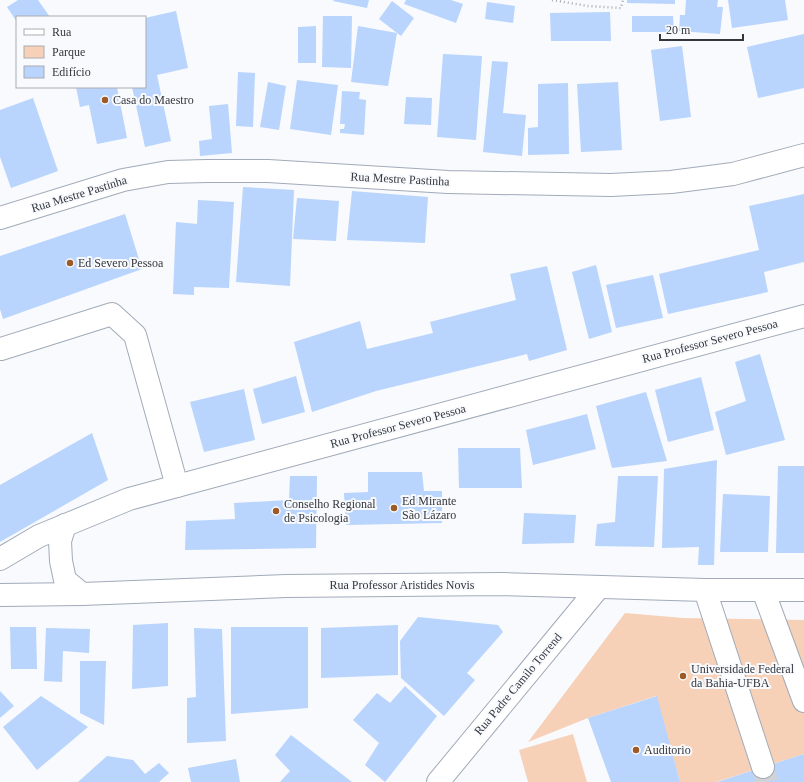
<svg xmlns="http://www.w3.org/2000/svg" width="804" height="782" viewBox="0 0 804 782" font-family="Georgia,serif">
	<rect width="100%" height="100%" fill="#f8fafd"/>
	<!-- green -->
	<g fill="#f7d1b7">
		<path d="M625,613L683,618L804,620V754L716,782H680L656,696L588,718L528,742Z"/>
		<path d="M573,734L587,782H528L519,750Z"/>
	</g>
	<!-- building -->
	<g fill="#b9d4fd">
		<path d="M18,0H38L50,17H17V22L7,7Z"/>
		<path d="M334,0H369L367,8L333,1Z"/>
		<path d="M406,0H451L463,4L456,23L404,4Z"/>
		<path d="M627,0H675V4L627,3Z"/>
		<path d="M686,0H718L717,7H723L720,34L679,31L680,15H685Z"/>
		<path d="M728,0H785L788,20L732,28Z"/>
		<path d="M392,1L414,18L401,36L379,19Z"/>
		<path d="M487,2L515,6L513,23L485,19Z"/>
		<path d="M176,11L188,68L157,75L171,141L145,147L132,87H145V18Z"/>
		<path d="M610,12L611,41H551L550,13Z"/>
		<path d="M323,16H352L351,68L322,67Z"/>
		<path d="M632,16H673L674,32H632Z"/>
		<path d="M316,26V63H298V27Z"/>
		<path d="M358,26L397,33L388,86L351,82Z"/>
		<path d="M804,34V88L758,98L747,47Z"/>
		<path d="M682,46L691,117L660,121L651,50Z"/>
		<path d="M443,54L482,56L476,140L437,137Z"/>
		<path d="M492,61L508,62L503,113L526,115L522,156L483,152Z"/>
		<path d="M238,72L255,73L253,127L236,126Z"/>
		<path d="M297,80L338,85L331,135L290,129Z"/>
		<path d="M268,82L286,86L279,130L260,127Z"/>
		<path d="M618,82L622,150L581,152L577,84Z"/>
		<path d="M568,83L569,154L528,155V128L538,127V84Z"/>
		<path d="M76,87H117L127,138L97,144L89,105L80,107Z"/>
		<path d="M342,91L360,92L359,99L366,100L364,135L340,133V129H344L345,124H340Z"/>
		<path d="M406,97L432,98L431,125L404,124Z"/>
		<path d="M33,98L58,171L11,188L0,157V110Z"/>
		<path d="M228,104L232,153L200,156L199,141L212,139L209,106Z"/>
		<path d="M243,187L294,190L290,286L236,282Z"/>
		<path d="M352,191L428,197L425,243L347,240Z"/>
		<path d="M804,194V262L764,272L768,292L668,314L659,274L759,250L749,206Z"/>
		<path d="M297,198L339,201L336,241L293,239Z"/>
		<path d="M198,200L234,202L229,288L194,287V295L173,294L176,222L197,224Z"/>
		<path d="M125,214L142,269L3,319L0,309V256Z"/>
		<path d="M596,265L612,332L589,339L572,272Z"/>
		<path d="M547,266L567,350L529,361L527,354L376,391L312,412L294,342L360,321L367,349L433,333L430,322L516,300L510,274Z"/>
		<path d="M653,275L663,318L616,328L606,285Z"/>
		<path d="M760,354L785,440L726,455L715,412L746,401L735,362Z"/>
		<path d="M296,376L305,412L262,424L253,389Z"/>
		<path d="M701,377L714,430L668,442L655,390Z"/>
		<path d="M244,389L255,440L204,452L190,402Z"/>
		<path d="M646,392L667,461L612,468L596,406Z"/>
		<path d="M587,414L596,449L533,465L526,430Z"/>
		<path d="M92,433L108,480L0,542V485Z"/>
		<path d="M458,448H520L522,488H459Z"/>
		<path d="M717,460L714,565H698L699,547L662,548L664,469Z"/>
		<path d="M778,466H804V553H776Z"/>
		<path d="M368,472H422L424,491H442V523L346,525L344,493L368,492Z"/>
		<path d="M290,476H317L316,548L185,550L186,521L235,519L234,503L289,500Z"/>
		<path d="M618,476H658L654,547L595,546L597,524L615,522Z"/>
		<path d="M723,494L770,496L768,552H720Z"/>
		<path d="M524,513L576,515L574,543L522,544Z"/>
		<path d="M418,617L498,625L503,632L467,673L475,680L444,716L401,678L400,641Z"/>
		<path d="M168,623V686L132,689L133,625Z"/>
		<path d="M398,625V675L321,678V628Z"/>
		<path d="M10,627H36L37,669H11Z"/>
		<path d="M231,627H308V708L231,714Z"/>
		<path d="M46,628L90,629L89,653L63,651L62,682L44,681Z"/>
		<path d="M194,628L222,629L226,741L187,743V698L196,697Z"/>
		<path d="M80,661H106L104,725L80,713Z"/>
		<path d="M405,686L437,716L385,782L365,765L379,743L353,720L377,693L390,703Z"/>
		<path d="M0,691L14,706L0,718Z"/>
		<path d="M41,696L88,727L37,770L3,727Z"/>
		<path d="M657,696L680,782H611L588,718Z"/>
		<path d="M291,735L352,782H280L290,771L275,755Z"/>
		<path d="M804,754V782H717Z"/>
		<path d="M107,756L133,760L145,774L159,763L169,773L159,782H78Z"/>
		<path d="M236,759L240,782H191L188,768Z"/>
	</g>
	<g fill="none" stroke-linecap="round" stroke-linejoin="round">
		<!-- minor-tunnel -->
		<path stroke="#d1d3d7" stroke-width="22" stroke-dasharray="22 11" stroke-linecap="butt" d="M763,767L767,782"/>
		<defs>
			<g id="minor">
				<path d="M0,218L123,180L168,172L207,171H268L448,182L611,185L671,182L733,174L804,155"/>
				<path d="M1,349L112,314L135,335L177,486"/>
				<path d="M65,525L60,541L61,561L65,580L82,594"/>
				<path d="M0,559L39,536L129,499L804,316"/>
				<path d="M705,590L763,767"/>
				<path d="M763,590L804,701"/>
				<path d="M0,595L82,594L286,586L502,584L705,590H804"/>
				<path d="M438,782L599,587"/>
			</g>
		</defs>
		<!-- minor casing -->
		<use href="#minor" stroke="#a1abb9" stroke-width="24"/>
		<!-- path -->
		<path stroke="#a8abaf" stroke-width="2.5" stroke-dasharray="1 3" stroke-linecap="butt" d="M552,0L588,6L621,8L623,0"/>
		<!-- minor -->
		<use href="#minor" stroke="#fff" stroke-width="22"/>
	</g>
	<!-- markers -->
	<g fill="#9b5a26" stroke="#f8fafd" stroke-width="1.5">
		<circle cx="105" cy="100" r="4"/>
		<circle cx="70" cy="263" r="4"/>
		<circle cx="394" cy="508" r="4"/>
		<circle cx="276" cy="511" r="4"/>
		<circle cx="683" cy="676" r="4"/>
		<circle cx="636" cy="750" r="4"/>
	</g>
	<g text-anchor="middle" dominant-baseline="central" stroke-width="4" stroke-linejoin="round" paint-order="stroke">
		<!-- poi labels -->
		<g font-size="12" fill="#33373d" stroke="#f8fafd" text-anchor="start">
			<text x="113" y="100">Casa do Maestro</text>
			<text x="78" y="263">Ed Severo Pessoa</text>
			<text x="402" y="501">Ed Mirante<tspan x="402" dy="14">São Lázaro</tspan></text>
			<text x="284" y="504">Conselho Regional<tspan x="284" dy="14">de Psicologia</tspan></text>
			<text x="691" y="669">Universidade Federal<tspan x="691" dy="14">da Bahia-UFBA</tspan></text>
			<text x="644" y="750">Auditorio</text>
		</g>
		<!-- street labels -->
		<g font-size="12" fill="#33373d" stroke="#f8fafd">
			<text transform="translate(400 179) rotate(3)">Rua Mestre Pastinha</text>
			<text transform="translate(79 194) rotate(-17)">Rua Mestre Pastinha</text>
			<text transform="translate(710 341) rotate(-15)">Rua Professor Severo Pessoa</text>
			<text transform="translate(398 426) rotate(-15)">Rua Professor Severo Pessoa</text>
			<text x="402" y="585">Rua Professor Aristides Novis</text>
			<text transform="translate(518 684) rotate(-50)">Rua Padre Camilo Torrend</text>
		</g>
	</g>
	<!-- legend -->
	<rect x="16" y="16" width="130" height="72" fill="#f8fafd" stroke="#a9acb0"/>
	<rect x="24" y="29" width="20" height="6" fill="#ffffff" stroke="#a9acb0"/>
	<text x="52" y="36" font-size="12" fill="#33373d">Rua</text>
	<rect x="24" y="46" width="20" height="12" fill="#f7d1b7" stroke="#a9acb0"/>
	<text x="52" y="56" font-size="12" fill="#33373d">Parque</text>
	<rect x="24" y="66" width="20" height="12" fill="#b9d4fd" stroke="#a9acb0"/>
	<text x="52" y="76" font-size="12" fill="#33373d">Edifício</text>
	<!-- scale -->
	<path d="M660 34v6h83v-6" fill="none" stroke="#33373d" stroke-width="2"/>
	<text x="666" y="34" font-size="12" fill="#33373d" stroke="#f8fafd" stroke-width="3" paint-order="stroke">20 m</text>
</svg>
